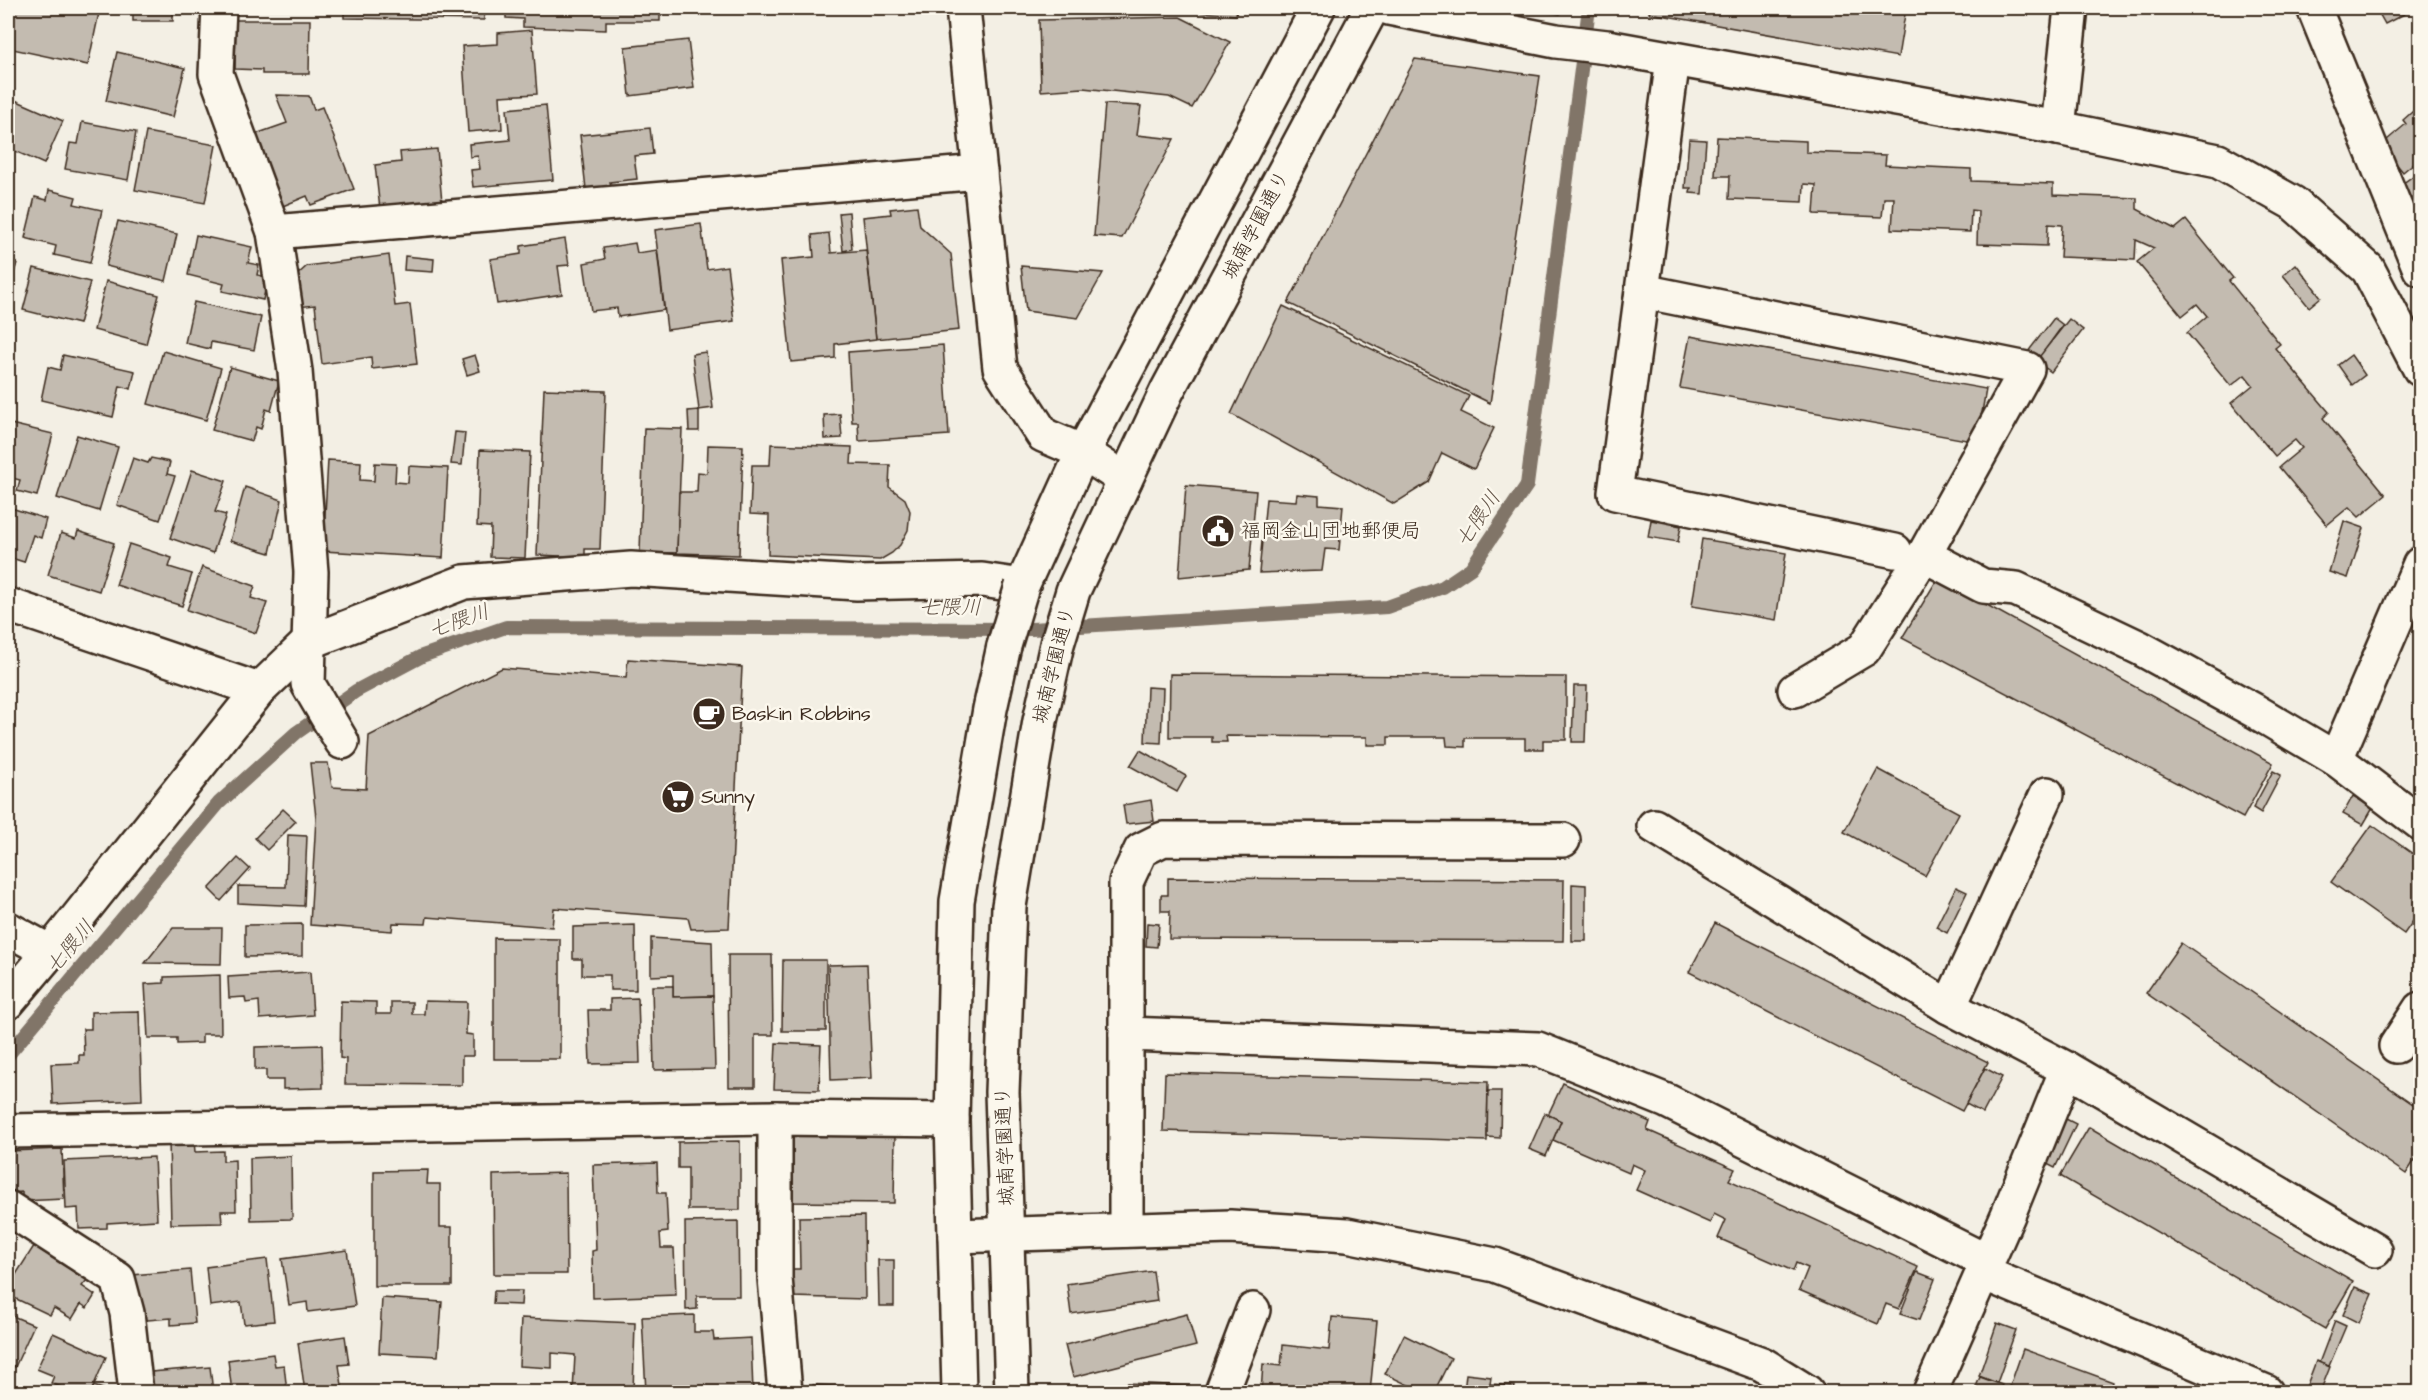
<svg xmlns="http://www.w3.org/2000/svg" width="2428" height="1400" viewBox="0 0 2428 1400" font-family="'Architects Daughter','Klee One',sans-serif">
	<rect width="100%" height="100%" fill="#f3efe4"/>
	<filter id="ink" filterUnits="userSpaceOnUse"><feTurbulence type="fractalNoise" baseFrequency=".0167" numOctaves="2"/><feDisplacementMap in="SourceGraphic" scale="12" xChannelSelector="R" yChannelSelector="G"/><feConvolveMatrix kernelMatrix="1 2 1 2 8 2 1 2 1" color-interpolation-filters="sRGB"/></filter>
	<g filter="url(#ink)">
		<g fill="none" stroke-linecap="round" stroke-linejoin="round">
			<!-- stream -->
			<path stroke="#817468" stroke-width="14" d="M8,1055L219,803L296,733L356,691L422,656L506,627L1032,629L1387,607L1443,587L1471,568L1527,485L1589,8"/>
		</g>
		<!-- building -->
		<g fill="#c3bbb0" stroke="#3b2a1e" stroke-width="1.5">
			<path d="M14,8H100L88,65L8,48Z"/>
			<rect x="133" y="8" width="40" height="13"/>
			<path d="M344,8H484V20L344,18Z"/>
			<path d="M506,8H660V21H606V30L523,27V19L506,18Z"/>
			<path d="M1169,8H1237L1236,15L1169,10Z"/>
			<path d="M1517,8H1561L1560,14Z"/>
			<path d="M1650,8H1906L1898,57L1649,13Z"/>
			<path d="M2376,8H2416L2385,24Z"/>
			<path d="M1180,17L1230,42L1192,108L1169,97L1083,88L1041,91L1039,20Z"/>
			<path d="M236,20H310L309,74H262V70L235,69Z"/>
			<path d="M532,30L537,94L500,96L502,129L468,132L462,46L498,44V33Z"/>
			<path d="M688,40L694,88L630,96L625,47Z"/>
			<path d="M117,52L185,68L173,117L106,101Z"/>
			<path d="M1415,59L1540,76L1490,403L1288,303Z"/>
			<path d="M276,95L309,96L314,110L322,107L354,189L311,205L307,196L278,208L250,136L287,123Z"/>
			<path d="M8,97L63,121L44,164L8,148Z"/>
			<path d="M1105,104L1141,106L1137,135L1174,139L1122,238L1094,236Z"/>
			<path d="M546,105L553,180L473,187L471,170L480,169L478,156L470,157L469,144L510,140L507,109Z"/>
			<path d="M2420,105V158L2403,172L2381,145L2406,124L2403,120Z"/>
			<path d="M82,122L136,132L128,180L65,169L70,143L78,144Z"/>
			<path d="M650,128L653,154L634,156L637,179L610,182L611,186L586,189L580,135Z"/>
			<path d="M146,132L216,145L205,203L135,190Z"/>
			<path d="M1717,137L1806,141V152L1886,155L1885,165L1971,169V181L2053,184V195L2137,198V209L2175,229L2186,220L2233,278L2229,281L2280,344L2275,348L2329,412L2323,418L2386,495L2359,517L2349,507L2327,525L2279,467L2302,448L2295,440L2275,456L2231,403L2253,385L2245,375L2231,386L2187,333L2207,316L2197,304L2182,316L2137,262L2154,248L2136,240L2135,260L2060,257L2062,225L2048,224L2047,246L1977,244L1978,211L1971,210L1970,232L1892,229L1894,198H1884L1882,217L1814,214L1816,185L1804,184L1803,202L1729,199L1730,176H1715Z"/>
			<path d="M1689,139L1706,140L1702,194L1690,193L1691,188H1685Z"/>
			<path d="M437,149L442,202L380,209L375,165L401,162L400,152Z"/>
			<path d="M2420,171V212L2402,184Z"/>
			<path d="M49,190L76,197L74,204L102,210L90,263L54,255L56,246L25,238L35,197L47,200Z"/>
			<path d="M917,206L920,226L951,254L959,330L876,339L863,217L891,214L890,209Z"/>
			<path d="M849,212L852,249L843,251L839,213Z"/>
			<path d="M118,221L177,234L166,281L106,266Z"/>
			<path d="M701,224L707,269L727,266L734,321L667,330L655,230Z"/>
			<path d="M829,233L831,253L866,250L876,339L835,344V358L791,362L781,260L814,257L812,235Z"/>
			<path d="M196,235L252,247L248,263L259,265L257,275L268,277L263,300L222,291L224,284L188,275Z"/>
			<path d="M565,239L569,265L558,266L562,294L497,304L490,259L521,254V246Z"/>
			<path d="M635,243L637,253L657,250L664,310L618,317L617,308L591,311L584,263L605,259L603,248Z"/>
			<path d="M389,255L395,306L410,304L417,364L372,369L371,357L322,364L315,305L298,307L296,276L307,266Z"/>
			<path d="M405,256L434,259L433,272L404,270Z"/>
			<path d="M8,260L17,263L8,293Z"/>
			<path d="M2296,264L2321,297L2309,307L2283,275Z"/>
			<path d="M1021,266L1103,273L1078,318L1026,311Z"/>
			<path d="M34,268L90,282L79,324L23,310Z"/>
			<path d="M106,281L159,295L146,344L94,330Z"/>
			<path d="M194,302L261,317L254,350L211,342L210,349L185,343Z"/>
			<path d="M1283,306L1469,396L1461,412L1494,428L1474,469L1442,453L1429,482L1394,504L1231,414Z"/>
			<path d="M2054,318L2063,325L2037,361L2027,353Z"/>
			<path d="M2069,319L2083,330L2051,372L2036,361Z"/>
			<path d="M1690,336L1986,389L1977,442L1680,388Z"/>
			<path d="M943,345L949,435L859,441L858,422H852L848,352Z"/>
			<path d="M163,351L221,368L206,420L148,404Z"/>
			<path d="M706,352L713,408L699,410L692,354Z"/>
			<path d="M63,355L135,371L131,389L120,386L113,417L41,400L48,367L60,370Z"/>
			<path d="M475,355L480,371L467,375L462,359Z"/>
			<path d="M2351,355L2365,375L2352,385L2338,365Z"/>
			<path d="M230,367L279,381L271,411L266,409L261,429L256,427L252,441L212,430Z"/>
			<path d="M544,389L606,391L600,549H585V557L537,555Z"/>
			<path d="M699,410V431H689L688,411Z"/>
			<path d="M840,414L842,438L825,439L824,415Z"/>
			<path d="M11,424L53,434L37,496L17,491L20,480L8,477V438Z"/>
			<path d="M644,428L682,429L677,553L640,552Z"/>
			<path d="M455,432L465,433L462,465L451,464Z"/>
			<path d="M77,435L118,447L99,511L57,498Z"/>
			<path d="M771,444L852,447L851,464L890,465L889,487L905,499L910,511L908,530L900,545L892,553L880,560L768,555L769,515L750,514L752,465H770Z"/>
			<path d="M708,445L743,446L739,555L677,553L679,492H697L698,472L707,473Z"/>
			<path d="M480,450L530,452L525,558L490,557L491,527L477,526Z"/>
			<path d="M133,458L148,463L151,458L170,462L167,474L175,476L160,520L117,505Z"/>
			<path d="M328,460L361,462L360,480L374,481L375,463L396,464L395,482L408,483L409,466L448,468L443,558L323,551Z"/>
			<path d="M192,470L226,481L215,512L226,515L213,553L170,538Z"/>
			<path d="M1186,485L1256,491L1249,570L1179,577Z"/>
			<path d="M245,487L282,500L270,553L230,541Z"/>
			<path d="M1297,494L1319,496V504L1343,506L1339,550L1325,549L1322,571L1259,573L1266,499L1296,501Z"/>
			<path d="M8,507L46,519L41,538L33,535L24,562L8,557Z"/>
			<path d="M1651,520L1681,526L1678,542L1648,537Z"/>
			<path d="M2344,521L2364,528L2348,578L2329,572Z"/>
			<path d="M78,531L114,543L99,591L48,575L61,533L76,538Z"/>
			<path d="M1702,539L1786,553L1776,620L1692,606Z"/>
			<path d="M129,544L172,558L169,567L192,574L182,606L116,585Z"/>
			<path d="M202,567L255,586L251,598L267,603L256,633L187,610Z"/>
			<path d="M1938,578L2273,763L2243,818L1902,638Z"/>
			<path d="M628,659L742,667L729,928L691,929L688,918L554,908L552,927L427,917L426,924L393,923L392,931L310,925L316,818L310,763H328L332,787L366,789L369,736L502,668L626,678Z"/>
			<path d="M1170,674L1566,677V740H1543V749H1525V738H1465V747L1447,746L1446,737H1388V745H1367V737L1226,736L1227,742H1212V737H1169Z"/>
			<path d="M1574,686H1587L1585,742H1572Z"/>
			<path d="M1147,687L1163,688L1161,743L1145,742Z"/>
			<path d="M1140,750L1186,776L1177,792L1130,766Z"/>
			<path d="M1878,769L1959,813L1925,876L1844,832Z"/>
			<path d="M2273,771L2281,775L2261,813L2253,808Z"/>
			<path d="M2353,796L2373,808L2363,825L2343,814Z"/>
			<path d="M1151,800L1154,821L1126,824L1123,805Z"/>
			<path d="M283,809L296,821L267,850L255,838Z"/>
			<path d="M2372,825L2420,859V911L2404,934L2331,882Z"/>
			<path d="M288,835L307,836L304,906L238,903V886L286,887Z"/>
			<path d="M238,858L250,869L221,901L209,889Z"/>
			<path d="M1168,878L1564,880L1563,941L1169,939L1170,911H1161V895H1168Z"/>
			<path d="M1572,884L1586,885V941H1572Z"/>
			<path d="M1956,887L1967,892L1947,933L1936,927Z"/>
			<path d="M1147,923L1159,924L1157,947L1146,946Z"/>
			<path d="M1715,923L1988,1062L1962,1111L1689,972Z"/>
			<path d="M302,924V956L245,957V925Z"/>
			<path d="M635,925L636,990H610V975H582V959H573V927Z"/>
			<path d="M173,928H222L221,964L145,963Z"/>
			<path d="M494,938L560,939V1059H494Z"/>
			<path d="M651,938L712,942L713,996L673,997V975L651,976Z"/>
			<path d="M2181,943L2420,1109V1152L2406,1174L2146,993Z"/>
			<path d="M728,955H772L773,1035H755V1087H729Z"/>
			<path d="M783,960H826V1031H782Z"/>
			<path d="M867,964L872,1078L831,1080L828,965Z"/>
			<path d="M310,972L313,1015L260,1019L259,1001L246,1003L245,997L229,998L228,977Z"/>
			<path d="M220,975L221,1034H202V1043L177,1044V1038H148L145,984L164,983V977Z"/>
			<path d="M652,986H673V997L713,996L715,1069L654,1070Z"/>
			<path d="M638,998L640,1063L590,1064L588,1010H610V999Z"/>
			<path d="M341,1001L376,1002V1014H391V1002H412V1014H424L425,1001L467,1002L466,1034L473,1035V1056H462V1085L345,1084L346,1059L340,1058Z"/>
			<path d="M139,1011L142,1100L53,1104L51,1064L79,1063V1055H84L83,1029H91V1012Z"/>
			<path d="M776,1043L821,1045L819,1090L774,1089Z"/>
			<path d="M322,1045L323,1088L283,1089V1080H266V1070H255V1047Z"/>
			<path d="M1985,1068L2002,1077L1983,1113L1966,1104Z"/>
			<path d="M1165,1073L1488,1082L1487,1141L1163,1131Z"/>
			<path d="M1563,1083L1650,1122L1647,1130L1735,1169L1729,1180L1918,1267L1899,1309L1886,1304L1878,1324L1799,1290L1808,1268L1796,1263L1793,1271L1718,1238L1726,1220L1714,1214L1710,1223L1636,1190L1645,1170L1632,1164L1629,1173L1553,1140L1561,1121L1548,1115Z"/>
			<path d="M1488,1091H1501L1500,1138L1487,1137Z"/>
			<path d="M1545,1113L1561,1121L1546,1156L1529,1149Z"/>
			<path d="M2064,1118L2076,1124L2055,1168L2043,1162Z"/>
			<path d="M2089,1127L2353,1281L2325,1329L2060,1176Z"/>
			<path d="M785,1134L895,1135L894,1203L784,1202Z"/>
			<path d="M169,1141H194L195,1152L223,1151V1161L235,1160L236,1211H221L222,1223L171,1224Z"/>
			<path d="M740,1141V1210H688V1168H678V1142Z"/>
			<path d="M62,1149L64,1199L22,1201V1192L8,1193V1151Z"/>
			<path d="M291,1156L292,1219L251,1220L250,1158Z"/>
			<path d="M154,1157L157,1220L107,1223V1228L79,1229L78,1208L66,1209L64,1161Z"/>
			<path d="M657,1163L658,1193H666L668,1232L660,1233L661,1248H674L676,1295L593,1298L592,1251L596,1250L593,1165Z"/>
			<path d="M428,1170L427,1184H440V1227H452V1286H374V1171Z"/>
			<path d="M566,1173L567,1274H494L493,1175Z"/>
			<path d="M864,1216L865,1299L792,1297L785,1269H800L799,1217Z"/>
			<path d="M738,1221L739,1296H697V1309L686,1310L685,1222Z"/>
			<path d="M34,1246L87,1280L82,1286L95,1295L87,1308L81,1304L72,1319L54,1308L50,1315L8,1295V1287Z"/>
			<path d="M347,1250L355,1306L308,1312L307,1302L289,1305L282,1259Z"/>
			<path d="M267,1259L274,1321L244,1324L241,1302L210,1306L206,1267Z"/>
			<path d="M878,1260H894V1306H879Z"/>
			<path d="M190,1270L195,1323L171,1325V1318L136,1321L132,1275Z"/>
			<path d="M1153,1271L1157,1301L1071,1314L1067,1284Z"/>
			<path d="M1917,1272L1935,1279L1919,1320L1900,1314Z"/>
			<path d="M2355,1287L2372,1294L2359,1323L2343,1315Z"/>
			<path d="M494,1291H522L521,1305L493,1304Z"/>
			<path d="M382,1298L442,1302L438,1356L379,1353Z"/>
			<path d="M8,1314L34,1325L15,1367L8,1363Z"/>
			<path d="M1187,1314L1196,1346L1073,1377L1065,1345Z"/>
			<path d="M694,1315V1332H713L714,1340L751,1338L753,1392H646L642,1317Z"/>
			<path d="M1332,1317L1377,1321L1370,1392H1261L1263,1364L1281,1366L1283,1345L1329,1350Z"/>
			<path d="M521,1318L635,1323L633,1392H573L575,1355L552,1353V1368L519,1366Z"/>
			<path d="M2335,1321L2346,1326L2329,1366L2319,1363Z"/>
			<path d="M1997,1323L2016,1330L1997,1383L1979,1376Z"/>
			<path d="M53,1333L106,1357L91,1392H73L51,1383L54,1376L37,1369Z"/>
			<path d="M1404,1335L1451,1358L1434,1392H1423L1385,1374Z"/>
			<path d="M345,1336L349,1364L339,1365L343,1392H305L298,1343Z"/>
			<path d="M2023,1349L2113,1382L2111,1390L2119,1392H2024L2010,1386Z"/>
			<path d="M273,1354L275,1366L284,1365L287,1392H232L228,1360Z"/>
			<path d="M2316,1361L2330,1367L2320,1392H2311L2305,1390Z"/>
			<path d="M210,1367L213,1392H144L151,1372Z"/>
			<path d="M1466,1374L1491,1377L1490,1384L1515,1386L1514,1392H1464Z"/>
			<path d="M1980,1377L2002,1385L1999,1392H1974Z"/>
			<path d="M1128,1383L1186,1386V1392H1098Z"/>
			<path d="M813,1385L896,1389V1392H813Z"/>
			<path d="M94,1386L112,1392H91Z"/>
		</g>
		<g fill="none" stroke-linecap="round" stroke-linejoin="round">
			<defs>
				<g id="minor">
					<path d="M219,8L216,74L274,232L295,371L311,572L308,684L342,742"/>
					<path d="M963,8L1000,368L1043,435L1083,452L1125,480"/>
					<path d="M1389,8L1556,41L1607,47L2058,128L2218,161L2293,203L2368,269L2420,369"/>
					<path d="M2314,8L2420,269"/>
					<path d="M1673,59L1615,493L1895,551"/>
					<path d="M2058,128L2071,8"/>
					<path d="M274,232L980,172"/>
					<path d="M1642,291L2027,369L1924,555L1864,649L1795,690"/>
					<path d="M1924,555L1983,586L2016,589L2140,648L2255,711L2336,759L2420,823"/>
					<path d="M8,605L259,690"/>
					<path d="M2336,759L2420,564"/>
					<path d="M1654,826L1949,1007L2067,1069L2008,1215L1930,1392"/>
					<path d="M8,929L50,952"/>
					<path d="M8,1002L50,952L259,690L309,642L464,582L631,569L857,583L982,580L1022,586L1083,452L1318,8"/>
					<path d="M1949,1007L2047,794"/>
					<path d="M1126,1034L1538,1049L1667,1101L1988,1262"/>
					<path d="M2396,1046L2420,1009"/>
					<path d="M2067,1069L2375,1250"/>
					<path d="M775,1118V1278L785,1392"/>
					<path d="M8,1131L775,1118L952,1120"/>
					<path d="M8,1208L118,1279L127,1313L136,1392"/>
					<path d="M1126,1230V882L1141,850L1163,839L1563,840"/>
					<path d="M955,1236L1230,1227L1347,1235L1495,1265L1762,1364L1807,1392"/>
					<path d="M1983,1273L2266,1392"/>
					<path d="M959,1392L952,1120L957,901L990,709L1004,646"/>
					<path d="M1012,1392L1002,1092L1009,906L1040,721L1057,644L1073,591L1167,391L1372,8"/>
					<path d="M1222,1392L1253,1310"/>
				</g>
			</defs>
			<!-- minor casing -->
			<use href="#minor" stroke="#3b2a1e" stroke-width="38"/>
			<!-- minor -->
			<use href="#minor" stroke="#fbf7ec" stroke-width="33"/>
			<defs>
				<path id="minor-bridge" d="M1004,646L1022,586"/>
			</defs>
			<!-- minor-bridge casing -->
			<use href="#minor-bridge" stroke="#3b2a1e" stroke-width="38" stroke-linecap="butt"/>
			<!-- minor-bridge -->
			<use href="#minor-bridge" stroke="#fbf7ec" stroke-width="33"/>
		</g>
	</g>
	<!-- icons -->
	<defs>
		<symbol id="civic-disc" viewBox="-11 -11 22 22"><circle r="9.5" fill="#3b2a1e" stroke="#fbf7ec"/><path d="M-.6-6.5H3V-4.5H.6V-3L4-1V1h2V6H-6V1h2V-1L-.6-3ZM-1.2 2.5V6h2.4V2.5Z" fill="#fff"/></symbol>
		<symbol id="cafe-disc" viewBox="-11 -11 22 22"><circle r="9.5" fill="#3b2a1e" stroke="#fbf7ec"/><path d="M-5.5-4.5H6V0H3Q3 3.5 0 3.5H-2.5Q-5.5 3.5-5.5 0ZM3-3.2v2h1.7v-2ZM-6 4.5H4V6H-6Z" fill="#fff"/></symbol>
		<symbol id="supermarket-disc" viewBox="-11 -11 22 22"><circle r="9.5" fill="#3b2a1e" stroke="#fbf7ec"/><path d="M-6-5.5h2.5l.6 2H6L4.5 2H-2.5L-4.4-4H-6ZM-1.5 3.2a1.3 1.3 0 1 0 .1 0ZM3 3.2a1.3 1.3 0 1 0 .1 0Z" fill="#fff"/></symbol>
	</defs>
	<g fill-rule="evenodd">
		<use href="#civic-disc" x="1199" y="512" width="38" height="38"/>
		<use href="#cafe-disc" x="690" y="695" width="38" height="38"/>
		<use href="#supermarket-disc" x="659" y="778" width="38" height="38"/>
	</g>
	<g text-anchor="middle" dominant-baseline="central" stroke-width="5" stroke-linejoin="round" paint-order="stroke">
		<!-- street labels -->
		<g font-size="20" fill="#3b2a1e" stroke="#fbf7ec">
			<text transform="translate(1256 225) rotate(-62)">城南学園通り</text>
			<text transform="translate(1054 665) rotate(-76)">城南学園通り</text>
			<text transform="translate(1005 1146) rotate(-92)">城南学園通り</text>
		</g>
		<!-- poi labels -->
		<g font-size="20" fill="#3b2a1e" stroke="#fbf7ec" text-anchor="start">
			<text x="1241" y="531">福岡金山団地郵便局</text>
			<text x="732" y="714">Baskin Robbins</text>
			<text x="701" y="797">Sunny</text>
		</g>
		<!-- water labels -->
		<g font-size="21" font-style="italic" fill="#645549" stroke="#fbf7ec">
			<text transform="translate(1478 519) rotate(-56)">七隈川</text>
			<text x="950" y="607">七隈川</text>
			<text transform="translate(459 621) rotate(-19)">七隈川</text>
			<text transform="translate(70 947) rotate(-50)">七隈川</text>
		</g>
	</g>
	<!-- margin -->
	<rect width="2428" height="1400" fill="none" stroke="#fbf7ec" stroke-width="30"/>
	<rect x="15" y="15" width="2398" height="1370" fill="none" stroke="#3b2a1e" stroke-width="2" filter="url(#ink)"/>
</svg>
